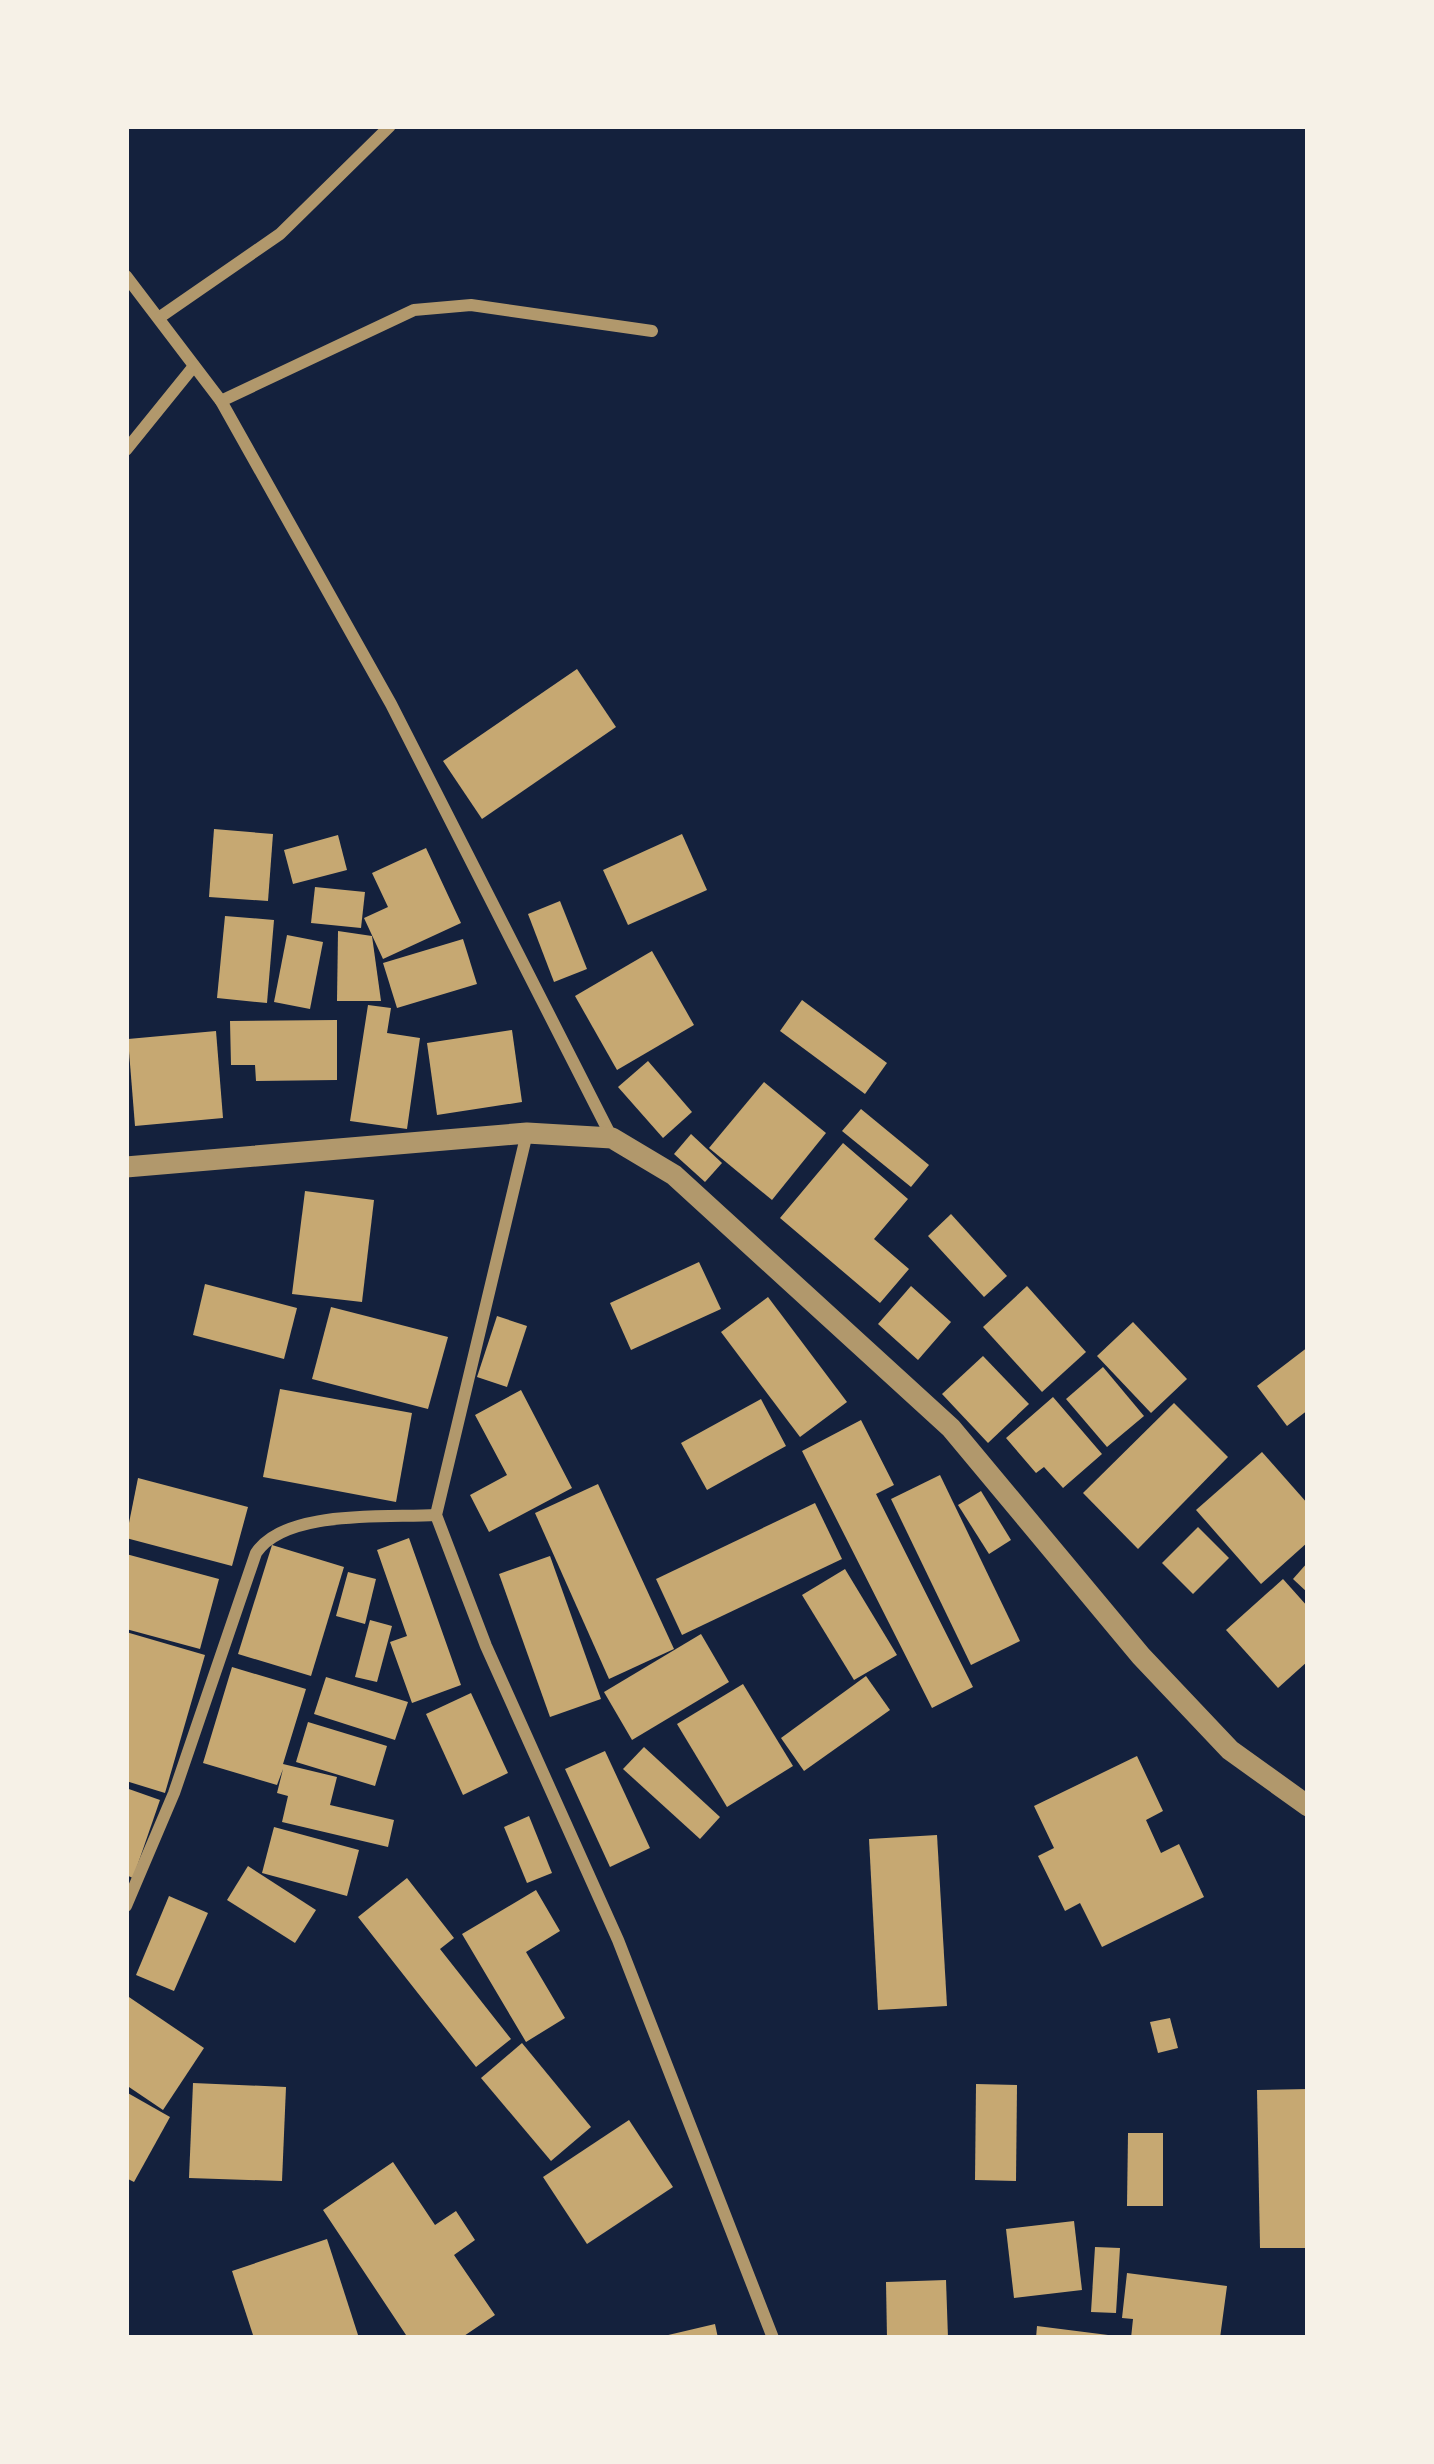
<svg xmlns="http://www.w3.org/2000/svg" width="1434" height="2464" viewBox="0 0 1434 2464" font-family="Spectral,serif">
	<rect width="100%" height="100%" fill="#14213d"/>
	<!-- building -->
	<g fill="#c6a872">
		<path d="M577,669L616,727L482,819L443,761Z"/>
		<path d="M214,829L273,834L268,901L209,897Z"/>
		<path d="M682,834L707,890L628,925L603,870Z"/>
		<path d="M338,835L347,870L293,884L284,850Z"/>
		<path d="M426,848L461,923L383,959L364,918L388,907L372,873Z"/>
		<path d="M315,887L365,892L361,928L311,923Z"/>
		<path d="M560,901L587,969L554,982L528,914Z"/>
		<path d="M225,916L274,920L267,1003L217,998Z"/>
		<path d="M338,931L372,936L381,1001H337Z"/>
		<path d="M287,935L323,942L310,1009L274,1002Z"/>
		<path d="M463,939L477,984L397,1008L383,963Z"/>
		<path d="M652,951L694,1025L617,1070L575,996Z"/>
		<path d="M802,1000L887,1063L865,1094L780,1031Z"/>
		<path d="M368,1005L391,1008L387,1033L420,1038L407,1129L350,1121Z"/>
		<path d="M337,1020V1080L256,1081L255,1065H231L230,1021Z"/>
		<path d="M512,1030L522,1102L437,1115L427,1043Z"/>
		<path d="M216,1031L223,1118L135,1126L128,1039Z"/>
		<path d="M648,1061L692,1112L663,1138L618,1087Z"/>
		<path d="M764,1082L826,1133L772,1200L709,1148Z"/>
		<path d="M861,1109L929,1165L911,1187L842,1131Z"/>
		<path d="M691,1134L722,1163L705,1182L674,1154Z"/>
		<path d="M843,1143L908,1199L874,1239L909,1269L880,1303L780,1218Z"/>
		<path d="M305,1191L374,1200L362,1302L292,1294Z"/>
		<path d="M951,1214L1007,1276L984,1297L928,1236Z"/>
		<path d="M699,1262L721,1309L631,1350L610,1303Z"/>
		<path d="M205,1284L297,1308L284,1359L193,1335Z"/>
		<path d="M911,1286L951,1322L918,1360L878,1324Z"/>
		<path d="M1027,1286L1086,1352L1042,1392L983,1327Z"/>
		<path d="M768,1297L847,1402L800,1437L721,1332Z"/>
		<path d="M331,1307L448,1337L428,1409L312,1379Z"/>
		<path d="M497,1316L527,1326L507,1387L477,1377Z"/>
		<path d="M1133,1322L1187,1379L1151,1413L1097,1356Z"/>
		<path d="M1308,1347V1410L1287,1426L1257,1386Z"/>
		<path d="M983,1356L1029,1404L988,1443L942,1394Z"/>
		<path d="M1103,1367L1144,1416L1107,1447L1066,1399Z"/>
		<path d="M280,1389L412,1413L396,1502L263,1477Z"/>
		<path d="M521,1390L572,1488L489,1532L470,1495L507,1475L475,1415Z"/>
		<path d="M1053,1397L1102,1454L1063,1488L1044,1467L1036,1473L1006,1438Z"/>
		<path d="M761,1399L786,1446L707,1490L681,1443Z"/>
		<path d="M1174,1403L1228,1457L1138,1549L1083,1493Z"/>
		<path d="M861,1420L894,1485L876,1494L973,1687L932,1708L802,1451Z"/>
		<path d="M1262,1452L1308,1504V1542L1261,1584L1196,1510Z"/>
		<path d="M940,1475L1020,1641L971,1665L891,1499Z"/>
		<path d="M138,1478L248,1507L232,1566L126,1538Z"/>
		<path d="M598,1484L674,1649L609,1679L535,1513Z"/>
		<path d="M981,1491L1011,1540L989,1554L958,1505Z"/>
		<path d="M815,1503L842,1559L682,1635L656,1579Z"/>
		<path d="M1198,1527L1229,1558L1193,1594L1162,1563Z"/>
		<path d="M409,1538L461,1685L412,1703L390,1642L407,1636L377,1550Z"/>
		<path d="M272,1545L344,1567L311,1676L238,1654Z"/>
		<path d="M126,1554L219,1579L200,1649L126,1629Z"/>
		<path d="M550,1556L601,1699L550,1717L499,1574Z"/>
		<path d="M1308,1562V1593L1293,1579Z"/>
		<path d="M845,1569L897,1655L854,1680L802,1595Z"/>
		<path d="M348,1572L376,1579L365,1624L336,1616Z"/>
		<path d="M1283,1579L1308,1607V1661L1278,1688L1226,1630Z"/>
		<path d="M370,1620L392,1626L377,1682L355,1677Z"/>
		<path d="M126,1632L205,1655L165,1793L126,1781Z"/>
		<path d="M701,1634L729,1682L632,1740L604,1692Z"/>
		<path d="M232,1667L306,1689L283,1764L337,1777L330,1805L394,1820L388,1847L282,1822L288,1796L277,1793L283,1769L277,1785L203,1763Z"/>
		<path d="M866,1676L890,1710L804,1771L781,1738Z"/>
		<path d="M326,1677L408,1702L395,1740L314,1714Z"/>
		<path d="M743,1684L793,1766L727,1807L677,1724Z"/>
		<path d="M471,1693L508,1773L463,1795L426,1714Z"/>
		<path d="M308,1722L387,1746L375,1786L296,1762Z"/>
		<path d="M644,1747L720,1817L700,1839L623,1769Z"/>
		<path d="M605,1751L650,1848L610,1867L565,1769Z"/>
		<path d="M1137,1756L1163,1811L1146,1820L1161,1853L1179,1844L1204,1897L1102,1947L1080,1903L1065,1911L1038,1856L1054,1848L1034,1806Z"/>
		<path d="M126,1788L160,1800L133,1878L126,1875Z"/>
		<path d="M529,1816L552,1873L527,1883L504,1827Z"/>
		<path d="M274,1827L359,1850L347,1896L262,1873Z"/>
		<path d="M937,1835L947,2006L878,2010L869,1839Z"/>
		<path d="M248,1866L316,1910L295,1943L227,1900Z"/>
		<path d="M407,1878L454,1938L440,1949L511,2039L476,2067L358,1917Z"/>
		<path d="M536,1890L560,1931L526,1952L565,2018L526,2042L462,1934Z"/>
		<path d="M169,1896L208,1913L174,1991L136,1975Z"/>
		<path d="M126,1995L204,2048L163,2110L126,2085Z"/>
		<path d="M1170,2018L1178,2048L1158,2053L1150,2022Z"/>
		<path d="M522,2043L591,2127L551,2161L481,2078Z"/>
		<path d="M193,2083L286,2087L282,2181L189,2178Z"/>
		<path d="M976,2084L1017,2085L1016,2181L975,2180Z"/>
		<path d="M1308,2089V2248H1260L1257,2090Z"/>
		<path d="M126,2092L170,2117L134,2182L126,2178Z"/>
		<path d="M629,2120L673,2187L587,2244L543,2177Z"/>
		<path d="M1128,2133H1163V2206H1127Z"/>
		<path d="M393,2162L435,2225L456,2211L475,2240L454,2255L495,2315L461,2338H408L323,2210Z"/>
		<path d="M1074,2221L1082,2290L1014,2298L1006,2229Z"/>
		<path d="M327,2239L359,2338H254L232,2271Z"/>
		<path d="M1095,2247L1120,2248L1116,2313L1091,2312Z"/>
		<path d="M1127,2273L1227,2286L1220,2338H1131L1133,2319L1122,2318Z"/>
		<path d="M946,2280L948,2338H887L886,2282Z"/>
		<path d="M715,2324L718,2338H664V2336Z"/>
		<path d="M1037,2326L1108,2335V2338H1036Z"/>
	</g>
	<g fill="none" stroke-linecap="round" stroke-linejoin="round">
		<!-- minor -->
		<g stroke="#b1986c" stroke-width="12">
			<path d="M126,276L221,401L391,704L612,1138"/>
			<path d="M160,317L280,234L390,126"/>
			<path d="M221,401L414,310L471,305L652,331"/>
			<path d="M126,450L194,366"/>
			<path d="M527,1133L436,1515L486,1646L618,1940L773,2338"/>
			<path d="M126,1906L174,1793L256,1553C285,1509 385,1518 436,1515"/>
		</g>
		<!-- tertiary -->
		<path stroke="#b1986c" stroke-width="21" d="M126,1167L527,1133L612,1138L674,1175L951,1428L1141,1656L1230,1750L1308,1806"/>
	</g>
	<!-- border -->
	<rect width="1434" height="2464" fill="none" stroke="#f6f1e7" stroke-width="258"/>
</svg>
